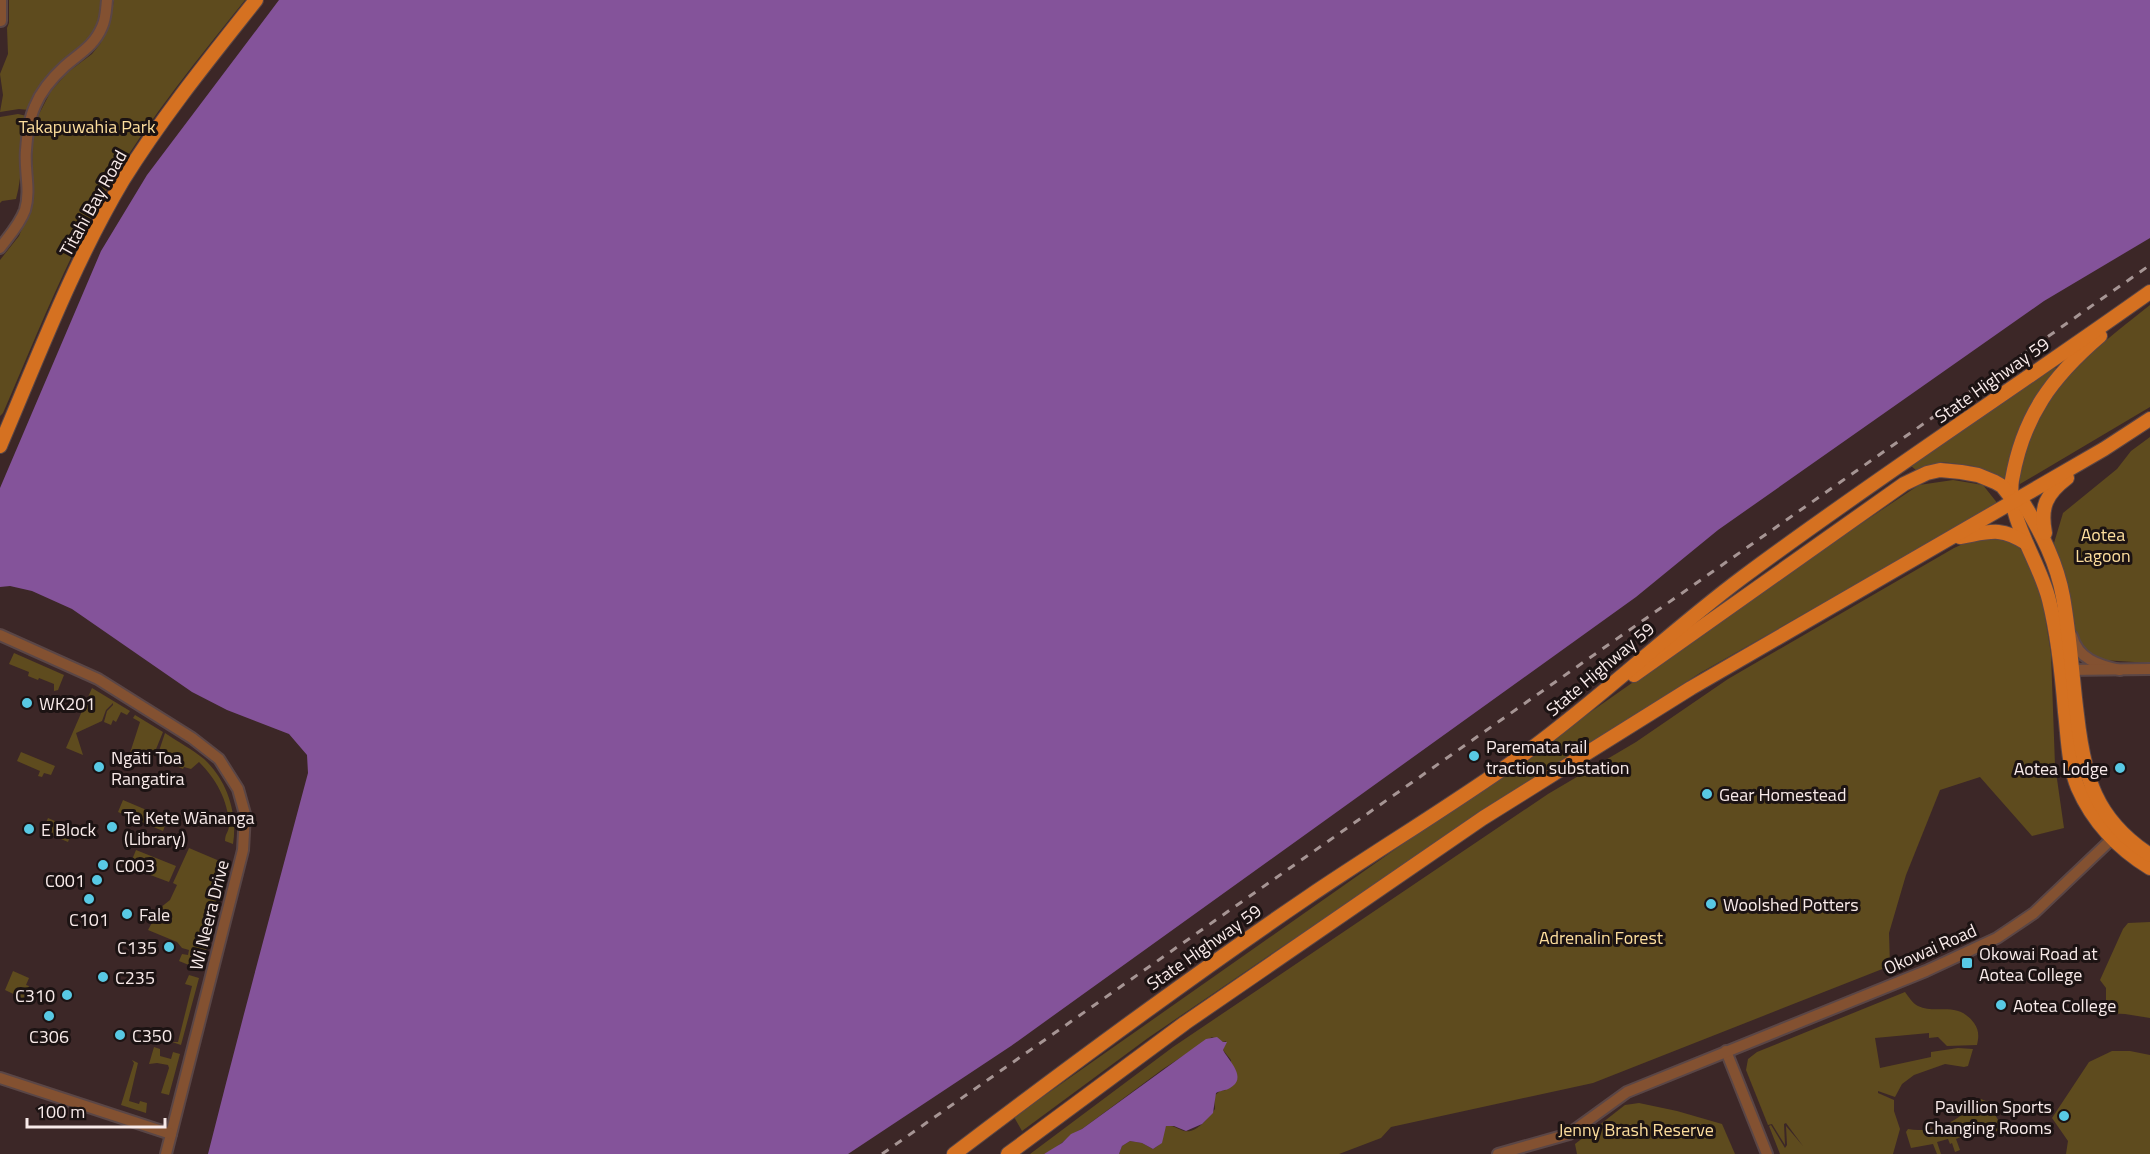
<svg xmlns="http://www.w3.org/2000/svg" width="2150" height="1154" viewBox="0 0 2150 1154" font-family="'Titillium Web',sans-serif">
	<rect width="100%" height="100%" fill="#3c2727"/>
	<!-- green -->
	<g fill="#5e4b1e">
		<path d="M9,0H104L97,27L90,41L29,110L19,109L0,112L3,95L0,74L8,54L7,28L9,23Z"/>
		<path d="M114,0H245C198,59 151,116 112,181C68,254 37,335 3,413L0,416V260L19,236L31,207L33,193L32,145L34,129L39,114L51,91L68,72L92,54L100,44L110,22Z"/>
		<path d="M18,114L27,116C19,144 24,172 16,199L2,201L0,203V117Z"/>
		<path d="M2150,305V407L2020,484C2017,404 2094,350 2150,305Z"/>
		<path d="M2053,364L2057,370C2024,405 2017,437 2006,482L1973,466L1942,462L1916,470L1911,466Z"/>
		<path d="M2150,437V663L2102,660L2092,657L2076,641L2054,543L2063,513L2117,469L2131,451Z"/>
		<path d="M1953,480L1983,485L1998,504L1700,673L1277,950L1148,1038L1022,1131L1014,1117L1817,553L1919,485Z"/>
		<path d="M1995,534L2018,544L2024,552L2042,597L2051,654L2055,765L2064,828L2032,836L1980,777L1940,790L1906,875L1889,933L1890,966L1593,1083L1391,1127L1381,1138L1339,1154H1119L1122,1146L1130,1141L1142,1143L1153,1149C1165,1143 1160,1136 1166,1126C1174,1125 1177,1129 1184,1131C1197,1134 1208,1117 1215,1109L1214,1096L1220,1091L1226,1090L1231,1060L1223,1050L1226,1041L1223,1042L1212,1037L1163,1069L1082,1129C1068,1135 1059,1148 1044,1154C1041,1154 1034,1154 1030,1154L1173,1047L1548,794L1636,742L1728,679L1954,548L1965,543Z"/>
		<path d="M14,653L64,675L58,690L54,691V684L39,678L38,680L28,676L29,672L9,664Z"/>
		<path d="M92,688L130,711L127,715L121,712L116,722L113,720L111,725L104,722L107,711L113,705V703L106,710L102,721L76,733L83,755L66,748Z"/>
		<path d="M135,715L163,732L152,759H139L129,756L140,722L133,718Z"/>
		<path d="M165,733C178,742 192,749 204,759C227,780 238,814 233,844L225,841C225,833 229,832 229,825C228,800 216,779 199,762L191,769L184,767L183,769L157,757Z"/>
		<path d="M21,752L55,766L51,775L44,773L42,777L38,776L40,771L17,761Z"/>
		<path d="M123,800L163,817L167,820L163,831L118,812Z"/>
		<path d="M48,818L73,829L68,842L42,831Z"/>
		<path d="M189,848L229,865L201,970L179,961L182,954L188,955L189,950L182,948L177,942L148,930L160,908L170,900L177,885L173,883Z"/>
		<path d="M136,850L176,866L169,882L129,867Z"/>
		<path d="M2150,922V1018L2125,1014L2086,1012L2092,1005L2101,1006L2106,1003V988L2100,980L2123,929L2128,923Z"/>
		<path d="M13,971L29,978L26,985L29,986L24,999L5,990Z"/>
		<path d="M189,975L199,978L181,1045L172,1042H178L192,986L185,984Z"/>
		<path d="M1905,992C1909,997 1912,1003 1918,1006C1937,1015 1957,1000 1974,1023C1979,1030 1979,1036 1977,1045L1947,1046L1938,1037L1929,1038V1033L1875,1038L1880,1068L1931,1057V1052L1958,1048L1973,1049L1968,1066L1964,1067L1945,1064L1914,1075L1902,1084L1895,1097L1878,1091V1093L1894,1100V1111L1900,1129L1893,1154H1780L1769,1126L1771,1125L1785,1148L1787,1145L1786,1126L1803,1146L1786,1123L1784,1124L1785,1145L1772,1124L1768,1125L1746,1070L1748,1059L1757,1052Z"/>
		<path d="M154,1047L160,1049V1056L171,1059L173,1052L180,1054L169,1095L161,1093L169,1068L168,1065L157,1063L149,1064Z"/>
		<path d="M2112,1051H2130L2150,1055V1154H2066L2068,1141L2052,1118L2089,1062Z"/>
		<path d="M132,1060L138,1063L129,1101L139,1104L140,1101L147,1103L146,1113L121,1105L134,1063Z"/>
		<path d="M1981,1099L1988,1102L2002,1127L2001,1131H1995L1993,1124L1970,1121L1965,1135L1956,1139L1960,1150L1955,1152L1952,1143L1950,1144L1948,1139L1937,1142L1941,1154H1937L1933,1144L1911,1148L1906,1132L1908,1129C1932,1134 1963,1121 1974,1100Z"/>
		<path d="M1639,1103L1677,1111L1722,1124L1735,1154H1577L1575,1144L1625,1105Z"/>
	</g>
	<!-- water -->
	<g fill="#84539a">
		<path d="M279,0H2150V238L2044,301L1718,530L1636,597L1011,1046L848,1154H208C240,1027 274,900 308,773L307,755L289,734L227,710L192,692L72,609L32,591L10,586L0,587V488L101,251L147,175Z"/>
		<path d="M1217,1037L1223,1042H1227L1223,1050C1229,1061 1248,1078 1230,1088C1225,1091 1221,1090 1216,1093L1213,1113L1202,1124L1186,1131L1174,1126H1166L1162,1143L1153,1149L1142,1143L1130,1141L1122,1146L1119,1154H1044L1062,1143L1071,1134L1082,1129L1199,1044L1206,1039Z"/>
	</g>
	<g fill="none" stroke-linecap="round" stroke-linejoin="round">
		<defs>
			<g id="minor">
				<path d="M1,0V21"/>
				<path d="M0,248C9,236 20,224 25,210C31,190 24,170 26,150C27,136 29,119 35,106C41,91 53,77 65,66C80,53 94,46 102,27C106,19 106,9 107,0"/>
				<path d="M0,635L98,679L192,738L219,759L238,789L245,814L243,850L166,1154"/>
				<path d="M2072,636C2078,659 2098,665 2120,670"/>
				<path d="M2066,670L2150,669"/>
				<path d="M1726,1051L1767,1154"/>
				<path d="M0,1078L171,1134"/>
				<path d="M1498,1154L1569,1134L1627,1092L1926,971L1997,938L2034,913L2116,835"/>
			</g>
			<g id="major">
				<path d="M2100,336C2052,377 2023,416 2012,480C2006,517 2040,562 2049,600C2058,636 2062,674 2065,712C2068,737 2068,764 2078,788C2093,822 2119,849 2150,868"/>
				<path d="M0,446C38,357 73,264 123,180C162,117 210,58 256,0"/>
				<path d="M2014,501L2024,504C2042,534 2057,563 2063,597C2070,636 2072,676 2077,715C2084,777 2095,819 2150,855"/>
				<path d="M2045,533C2040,507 2046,494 2067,478"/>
				<path d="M1960,537C1989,532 2000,526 2026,543"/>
				<path d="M1634,675L1904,484L1927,473L1940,470L1961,472L1978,475L1995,482L2002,486L2013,500"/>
				<path d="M954,1154C1070,1066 1187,979 1308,897C1379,849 1454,804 1524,754C1600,699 1668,633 1743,577C1876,478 2015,388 2150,292"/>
				<path d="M1008,1154L1185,1023L1483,818L1691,688L2104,449L2150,419"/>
			</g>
		</defs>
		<!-- minor casing -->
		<use href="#minor" stroke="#5a4646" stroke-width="14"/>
		<!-- major casing -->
		<use href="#major" stroke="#5a4646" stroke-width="16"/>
		<!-- minor -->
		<use href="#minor" stroke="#835131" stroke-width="10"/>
		<!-- major -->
		<use href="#major" stroke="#d57121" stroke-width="14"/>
		<!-- rail -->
		<path stroke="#a69594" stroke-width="3" stroke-dasharray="8 8" stroke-linecap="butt" d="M882,1154L2150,265"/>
	</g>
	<!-- markers -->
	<g fill="#58c9e4" stroke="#1c1313" stroke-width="2">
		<circle cx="27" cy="703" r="6"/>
		<circle cx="1474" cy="756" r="6"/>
		<circle cx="99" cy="767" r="6"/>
		<circle cx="2120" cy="768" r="6"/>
		<circle cx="1707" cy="794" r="6"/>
		<circle cx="112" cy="827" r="6"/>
		<circle cx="29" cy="829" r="6"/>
		<circle cx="103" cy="865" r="6"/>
		<circle cx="97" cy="880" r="6"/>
		<circle cx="89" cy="899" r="6"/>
		<circle cx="1711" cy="904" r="6"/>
		<circle cx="127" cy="914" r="6"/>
		<circle cx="169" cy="947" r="6"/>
		<rect x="1961" y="957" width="12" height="12" rx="3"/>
		<circle cx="103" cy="977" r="6"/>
		<circle cx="67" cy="995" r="6"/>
		<circle cx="2001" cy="1005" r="6"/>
		<circle cx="49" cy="1016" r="6"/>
		<circle cx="120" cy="1035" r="6"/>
		<circle cx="2064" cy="1116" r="6"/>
	</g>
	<g text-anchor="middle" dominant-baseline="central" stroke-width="6" stroke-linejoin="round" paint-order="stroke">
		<!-- park labels -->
		<g font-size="18" fill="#fdde9d" stroke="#1c1313">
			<text x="87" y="126">Takapuwahia Park</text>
			<text x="2103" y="534">Aotea<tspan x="2103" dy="21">Lagoon</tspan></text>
			<text x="1601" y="937">Adrenalin Forest</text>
			<text x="1636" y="1129">Jenny Brash Reserve</text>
		</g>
		<!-- street labels -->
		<g font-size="18" fill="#f8eae9" stroke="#1c1313">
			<text transform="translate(93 203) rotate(-61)">Titahi Bay Road</text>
			<text transform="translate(1992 380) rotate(-35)">State Highway 59</text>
			<text transform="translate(1600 669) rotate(-40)">State Highway 59</text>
			<text transform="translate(209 915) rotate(-76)">Wi Neera Drive</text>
			<text transform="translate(1204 947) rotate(-35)">State Highway 59</text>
			<text transform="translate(1930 949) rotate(-24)">Okowai Road</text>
		</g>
		<!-- poi labels -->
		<g font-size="18" fill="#f8eae9" stroke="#1c1313" text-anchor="start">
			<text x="39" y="703">WK201</text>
			<text x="1486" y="746">Paremata rail<tspan x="1486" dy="21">traction substation</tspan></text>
			<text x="111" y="757">Ngāti Toa<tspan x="111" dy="21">Rangatira</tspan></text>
			<text x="2108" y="768" text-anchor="end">Aotea Lodge</text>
			<text x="1719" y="794">Gear Homestead</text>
			<text x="124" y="817">Te Kete Wānanga<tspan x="124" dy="21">(Library)</tspan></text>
			<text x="41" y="829">E Block</text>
			<text x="115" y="865">C003</text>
			<text x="85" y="880" text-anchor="end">C001</text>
			<text x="1723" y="904">Woolshed Potters</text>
			<text x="139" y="914">Fale</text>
			<text x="89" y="919" text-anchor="middle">C101</text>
			<text x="157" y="947" text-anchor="end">C135</text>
			<text x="1979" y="953">Okowai Road at<tspan x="1979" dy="21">Aotea College</tspan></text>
			<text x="115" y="977">C235</text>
			<text x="55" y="995" text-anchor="end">C310</text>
			<text x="2013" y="1005">Aotea College</text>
			<text x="132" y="1035">C350</text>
			<text x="49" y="1036" text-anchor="middle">C306</text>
			<text x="2052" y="1106" text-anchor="end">Pavillion Sports<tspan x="2052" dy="21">Changing Rooms</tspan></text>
		</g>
	</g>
	<!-- scale -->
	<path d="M27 1118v9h138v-9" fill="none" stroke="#f8eae9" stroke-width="3"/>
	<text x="36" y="1118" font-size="18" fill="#f8eae9" stroke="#1c1313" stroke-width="4.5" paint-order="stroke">100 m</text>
</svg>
